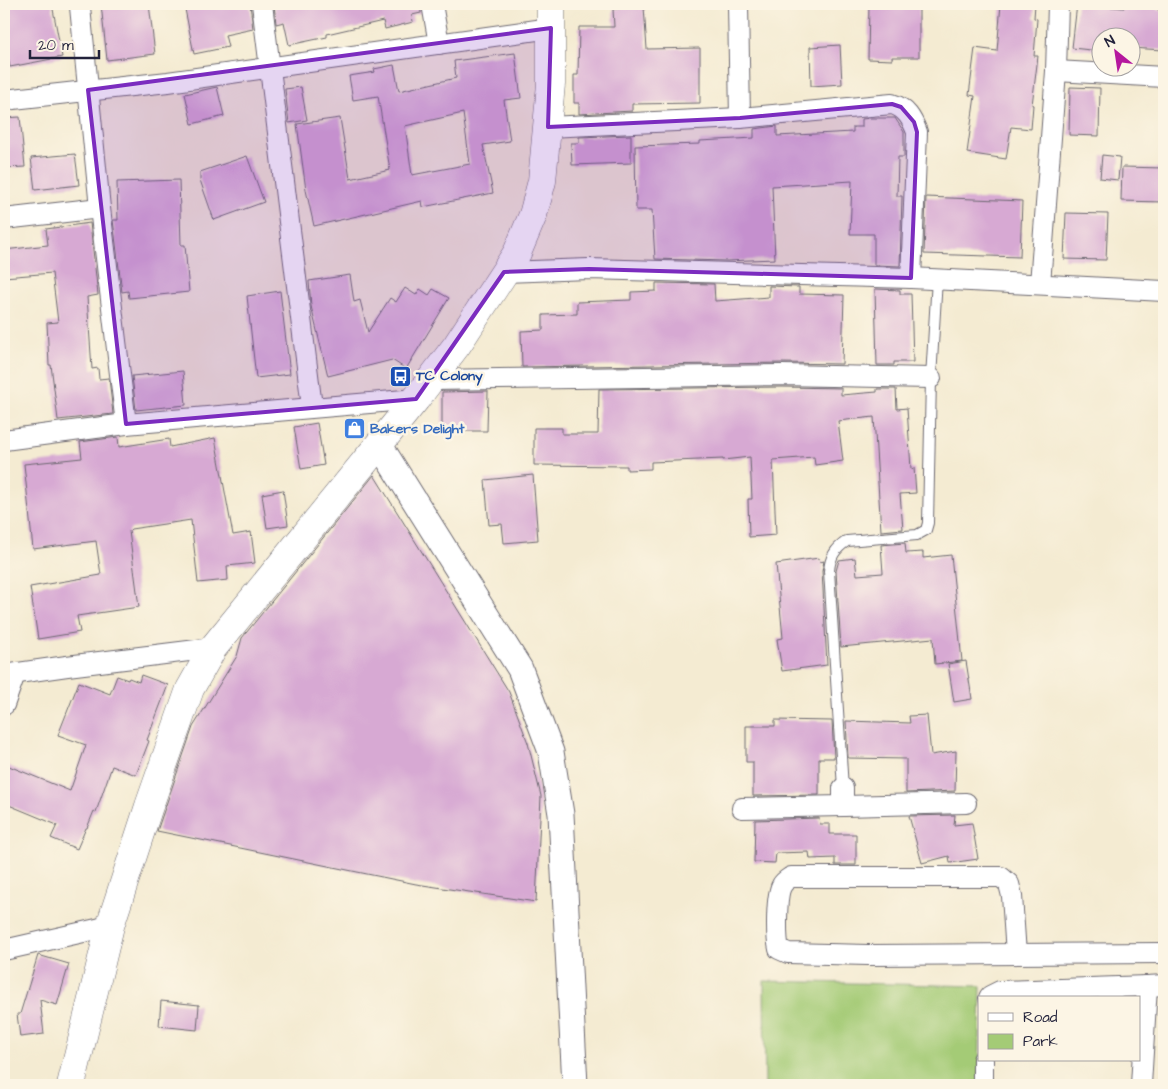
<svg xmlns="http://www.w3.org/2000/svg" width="1168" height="1089" viewBox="0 0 1168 1089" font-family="'Architects Daughter',sans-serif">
	<rect width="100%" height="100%" fill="#fcf5e5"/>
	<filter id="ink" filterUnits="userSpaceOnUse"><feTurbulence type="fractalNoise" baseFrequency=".02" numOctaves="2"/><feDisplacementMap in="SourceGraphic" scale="10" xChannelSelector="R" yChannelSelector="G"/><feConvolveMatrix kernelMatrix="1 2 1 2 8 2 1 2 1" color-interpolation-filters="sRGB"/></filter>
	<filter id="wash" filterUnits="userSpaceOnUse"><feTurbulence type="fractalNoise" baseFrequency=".0096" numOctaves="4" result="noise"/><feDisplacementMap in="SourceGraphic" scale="20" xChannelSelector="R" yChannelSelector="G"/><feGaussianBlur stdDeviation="1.12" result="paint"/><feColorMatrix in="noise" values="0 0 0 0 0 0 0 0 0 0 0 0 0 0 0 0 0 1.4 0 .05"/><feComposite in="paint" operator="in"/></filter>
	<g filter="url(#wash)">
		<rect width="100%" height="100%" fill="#f4ebd2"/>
		<!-- green -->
		<path fill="#a4cb76" stroke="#637658" d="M764,981L981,986L979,1085H765Z"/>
		<g id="blocks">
			<!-- building -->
			<g fill="#d7a9d3" fill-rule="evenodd">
				<path d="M4,4H52L62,57L10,67L4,37Z"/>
				<path d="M101,4H149L155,54L107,60Z"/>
				<path d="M184,4H250L253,29L225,35L228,47L194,54Z"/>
				<path d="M274,4H420L421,13L412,15L413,22L385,29L383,21L327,34V37L289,45L284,22L276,24Z"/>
				<path d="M869,4H919V57H892V60L868,59Z"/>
				<path d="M1001,4H1035L1034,18L1037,19L1034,56H1038L1032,105H1033L1031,129L1011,127L1006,159L967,153L975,96L969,95L975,48L997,51Z"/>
				<path d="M1077,4L1124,8V4L1158,5V10L1164,11V50L1130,48V38H1100V51L1072,48Z"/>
				<path d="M644,7L647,49L700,48V103L632,104V111L579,114V103H574V75H578L579,27H614L613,9Z"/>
				<path d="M840,45L842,84L811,86L810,47Z"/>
				<path d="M515,53L521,98L504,100L510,141L483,145L493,193L423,207L422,201L314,226L306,190L297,124L340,118L350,179L390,170L378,96L353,100L349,76L375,72L374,69L394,65L399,91L456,78L454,61ZM463,113L470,164L412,175L405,126Z"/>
				<path d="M217,87L224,116L192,124L185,94Z"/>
				<path d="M301,87L307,120L289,123L285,89Z"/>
				<path d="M1070,87L1100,88L1099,136L1069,135Z"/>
				<path d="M20,117L25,167L4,168V118Z"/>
				<path d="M871,118H895L904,132V157H898L897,196H902L900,266L874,265V234H850L852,181L772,186L775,259L726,261L655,259L652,210H636L635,146L700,144V141L754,138V129L777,126V136L853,132V127H862V119Z"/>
				<path d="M631,135V163L572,165L571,143H579V137Z"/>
				<path d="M75,154L79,185L35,190L31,158Z"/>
				<path d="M1102,155L1120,157L1118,180L1100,178Z"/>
				<path d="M247,156L264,202L214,220L200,180V172Z"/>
				<path d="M1122,167L1164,168L1163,202L1121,201Z"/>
				<path d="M179,180L181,245H185L189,292L129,298L128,291L122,292L113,220H118L117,182Z"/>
				<path d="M926,197L1022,201L1020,257L924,254Z"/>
				<path d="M1066,213L1108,214L1106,260L1064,259Z"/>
				<path d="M90,223L98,295L87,297L92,369L98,368L99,379L109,378L113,414L58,420L51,365H49L47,323L58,322L52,273L4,277V250L48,245L46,229Z"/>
				<path d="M350,275L354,302L360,300L368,332L390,298L396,302L405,288L416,295L420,289L429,295L433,289L449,298L406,369L392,360L328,376L311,306L309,281Z"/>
				<path d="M656,283L714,284L715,301L769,297V286L799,287V294L844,295L842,364L782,363L522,367L521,331L543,330V315L577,314V302L631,300V292L656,291Z"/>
				<path d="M875,289L900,290V294H911L913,362H894V365H877Z"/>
				<path d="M280,291L290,374L256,378L247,296Z"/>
				<path d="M183,371L186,405L136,410L132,376Z"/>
				<path d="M782,387L841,388V395L877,392V389H896L897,409L907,408L911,469L914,468L916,493L900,494L903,529L881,531L874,417L838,421L843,461L815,465L814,457L773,460L776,535L749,537L748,499H752L750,457L723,460V459L651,462V469L627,470V466L534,465V428H562V434H598L599,389Z"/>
				<path d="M488,391L487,431H442V392Z"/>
				<path d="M317,423L324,465L301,469L294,427Z"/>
				<path d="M118,437L119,447L169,439L170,447L215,438L233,535L251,532L255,563L227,566L228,580L198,583L191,520L131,529L129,531L139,607L77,616L80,632L38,639L30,587L101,575L96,541L33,549L24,464L82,458L80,442Z"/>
				<path d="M374,475L509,692L528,743L541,796L536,902L416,884L157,831L193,727L237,656L242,638Z"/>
				<path d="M533,475L538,540L504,543L502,524L489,525L485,480Z"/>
				<path d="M283,490L288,525L267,528L262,494Z"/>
				<path d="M905,543L906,553L923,552V558L951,555L962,661L935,664L933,638L841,647L836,571L839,560L855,558L857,575L883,573L881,545Z"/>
				<path d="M819,558L820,562L824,561L822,571L827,665L782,671L777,639L783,638L776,564Z"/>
				<path d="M966,661L972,699L954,702L948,664Z"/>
				<path d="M141,675L168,685L147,740L149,741L136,775L112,766L96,812L94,811L87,828H86L77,849L51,838L57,825L4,803V764L70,791L86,745L58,735L79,682L110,694L117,676L128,680L129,678L139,682Z"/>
				<path d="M927,715L931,755L956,751L955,791L906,793V759L848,758L846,721L910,723L909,716Z"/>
				<path d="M775,720L832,721L834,758H819V795L753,796V762H746V726H775Z"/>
				<path d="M955,815L954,825L972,823L978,859L950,863L949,856L922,863L909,816Z"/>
				<path d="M819,818L820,824H830V834H856V865H835V858L810,859L809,852L776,853L775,863L754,862L755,820Z"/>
				<path d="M38,955L69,964L57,1005L40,1000L44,1034L20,1037L17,1014H20Z"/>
				<path d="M161,1001L199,1005L197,1030L159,1026Z"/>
			</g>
		</g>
	</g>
	<g filter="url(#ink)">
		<use href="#blocks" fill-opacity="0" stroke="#6c6870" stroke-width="1"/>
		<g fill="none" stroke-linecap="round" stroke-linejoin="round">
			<defs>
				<path id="service" d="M843,788L829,571C830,557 835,549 847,541L917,535L926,530L928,523L931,378L937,279"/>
				<g id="minor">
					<path d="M262,4L312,407"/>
					<path d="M432,4L439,44"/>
					<path d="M738,4L740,118"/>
					<path d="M80,7L100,208L126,424"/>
					<path d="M1056,71L1164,77"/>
					<path d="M4,100L168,82L551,28"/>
					<path d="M548,127L740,118L892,104C906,108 912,119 917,132L911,278"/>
					<path d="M4,219L100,208"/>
					<path d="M504,272L589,269L911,278L1164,291"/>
					<path d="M1040,284L1056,71L1058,4"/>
					<path d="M431,380L782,375L931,378"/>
					<path d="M4,440L126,424L416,399"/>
					<path d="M4,675L67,666L213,648"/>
					<path d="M4,705L15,674"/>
					<path d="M843,806L966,803"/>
					<path d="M742,808L843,806V788"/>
					<path d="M4,950L110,926"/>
					<path d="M1016,954L1012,896L1009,884L1001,877H791C788,879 784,881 782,885C776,894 776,937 779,949L788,953L868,955L1164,953"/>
					<path d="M989,998L990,996L1000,991L1147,986"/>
					<path d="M983,1085V1060"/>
					<path d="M1141,1085L1147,986L1164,985"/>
				</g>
				<path id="tertiary" d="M379,444L520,669L551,752L561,814L575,1085"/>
				<path id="primary" d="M71,1085L110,926L149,806L190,689L213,648L416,399L457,345L517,253L533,215L542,181L551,84V4"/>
			</defs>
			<!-- service casing -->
			<use href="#service" stroke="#6c6870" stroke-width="12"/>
			<!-- minor casing -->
			<use href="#minor" stroke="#6c6870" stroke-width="22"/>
			<!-- tertiary casing -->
			<use href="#tertiary" stroke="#6c6870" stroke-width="27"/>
			<!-- primary casing -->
			<use href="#primary" stroke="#6c6870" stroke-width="29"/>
			<!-- service -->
			<use href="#service" stroke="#fff" stroke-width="10"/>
			<!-- minor -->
			<use href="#minor" stroke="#fff" stroke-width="20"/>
			<!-- tertiary -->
			<use href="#tertiary" stroke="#fff" stroke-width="25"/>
			<!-- primary -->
			<use href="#primary" stroke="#fff" stroke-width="28"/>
		</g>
	</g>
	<!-- marked area -->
	<path fill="#7b2cbf" fill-opacity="0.2" stroke="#7b2cbf" stroke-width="4" stroke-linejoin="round" d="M551,28L548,127L740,118L892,104L901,107L914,122L917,132L911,278L589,269L504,272L416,399L126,424L88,90Z"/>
	<!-- icons -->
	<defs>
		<symbol id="bus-square" viewBox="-11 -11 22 22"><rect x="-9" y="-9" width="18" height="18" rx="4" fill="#1a4fb4" stroke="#fcf5e5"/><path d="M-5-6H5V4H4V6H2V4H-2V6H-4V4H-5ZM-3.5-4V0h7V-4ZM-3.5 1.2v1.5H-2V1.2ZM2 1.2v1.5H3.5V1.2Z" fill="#fff"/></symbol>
		<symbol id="shop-square" viewBox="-11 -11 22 22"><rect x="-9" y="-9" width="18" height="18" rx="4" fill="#3f7fe0" stroke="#fcf5e5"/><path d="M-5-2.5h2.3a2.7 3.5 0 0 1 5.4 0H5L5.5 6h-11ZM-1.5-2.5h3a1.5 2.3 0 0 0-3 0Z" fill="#fff"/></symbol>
	</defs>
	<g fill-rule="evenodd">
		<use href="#bus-square" x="388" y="364" width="25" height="25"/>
		<use href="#shop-square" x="342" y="416" width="25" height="25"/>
	</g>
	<g text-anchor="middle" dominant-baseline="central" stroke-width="5" stroke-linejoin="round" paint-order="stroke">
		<!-- transit labels -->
		<g font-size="14" font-weight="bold" fill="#164399" stroke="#fcf5e5" text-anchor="start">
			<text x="416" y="376">TC Colony</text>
		</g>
		<!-- shop labels -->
		<g font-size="14" font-weight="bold" fill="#366cbe" stroke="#fcf5e5" text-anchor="start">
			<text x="370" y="429">Bakers Delight</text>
		</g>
	</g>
	<!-- margin -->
	<rect width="1168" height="1089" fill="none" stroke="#fcf5e5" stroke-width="20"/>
	<!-- legend -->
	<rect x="978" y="996" width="162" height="65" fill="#fcf5e5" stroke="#a5a1a1"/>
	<rect x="988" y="1013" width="25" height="8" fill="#ffffff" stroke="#a5a1a1"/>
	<text x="1023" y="1022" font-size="15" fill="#22223b">Road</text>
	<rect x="988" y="1034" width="25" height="15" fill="#a4cb76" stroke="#a5a1a1"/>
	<text x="1023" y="1046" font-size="15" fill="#22223b">Park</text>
	<!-- north arrow -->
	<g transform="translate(1116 52) rotate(330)"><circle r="24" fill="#fcf5e5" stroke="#a5a1a1"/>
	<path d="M0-4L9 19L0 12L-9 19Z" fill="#b5179e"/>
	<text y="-8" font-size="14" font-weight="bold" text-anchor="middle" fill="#22223b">N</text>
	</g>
	<!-- scale -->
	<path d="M30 50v8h69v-8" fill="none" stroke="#22223b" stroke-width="2.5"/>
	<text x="38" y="50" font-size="15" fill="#22223b" stroke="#fcf5e5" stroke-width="4" paint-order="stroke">20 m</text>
</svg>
